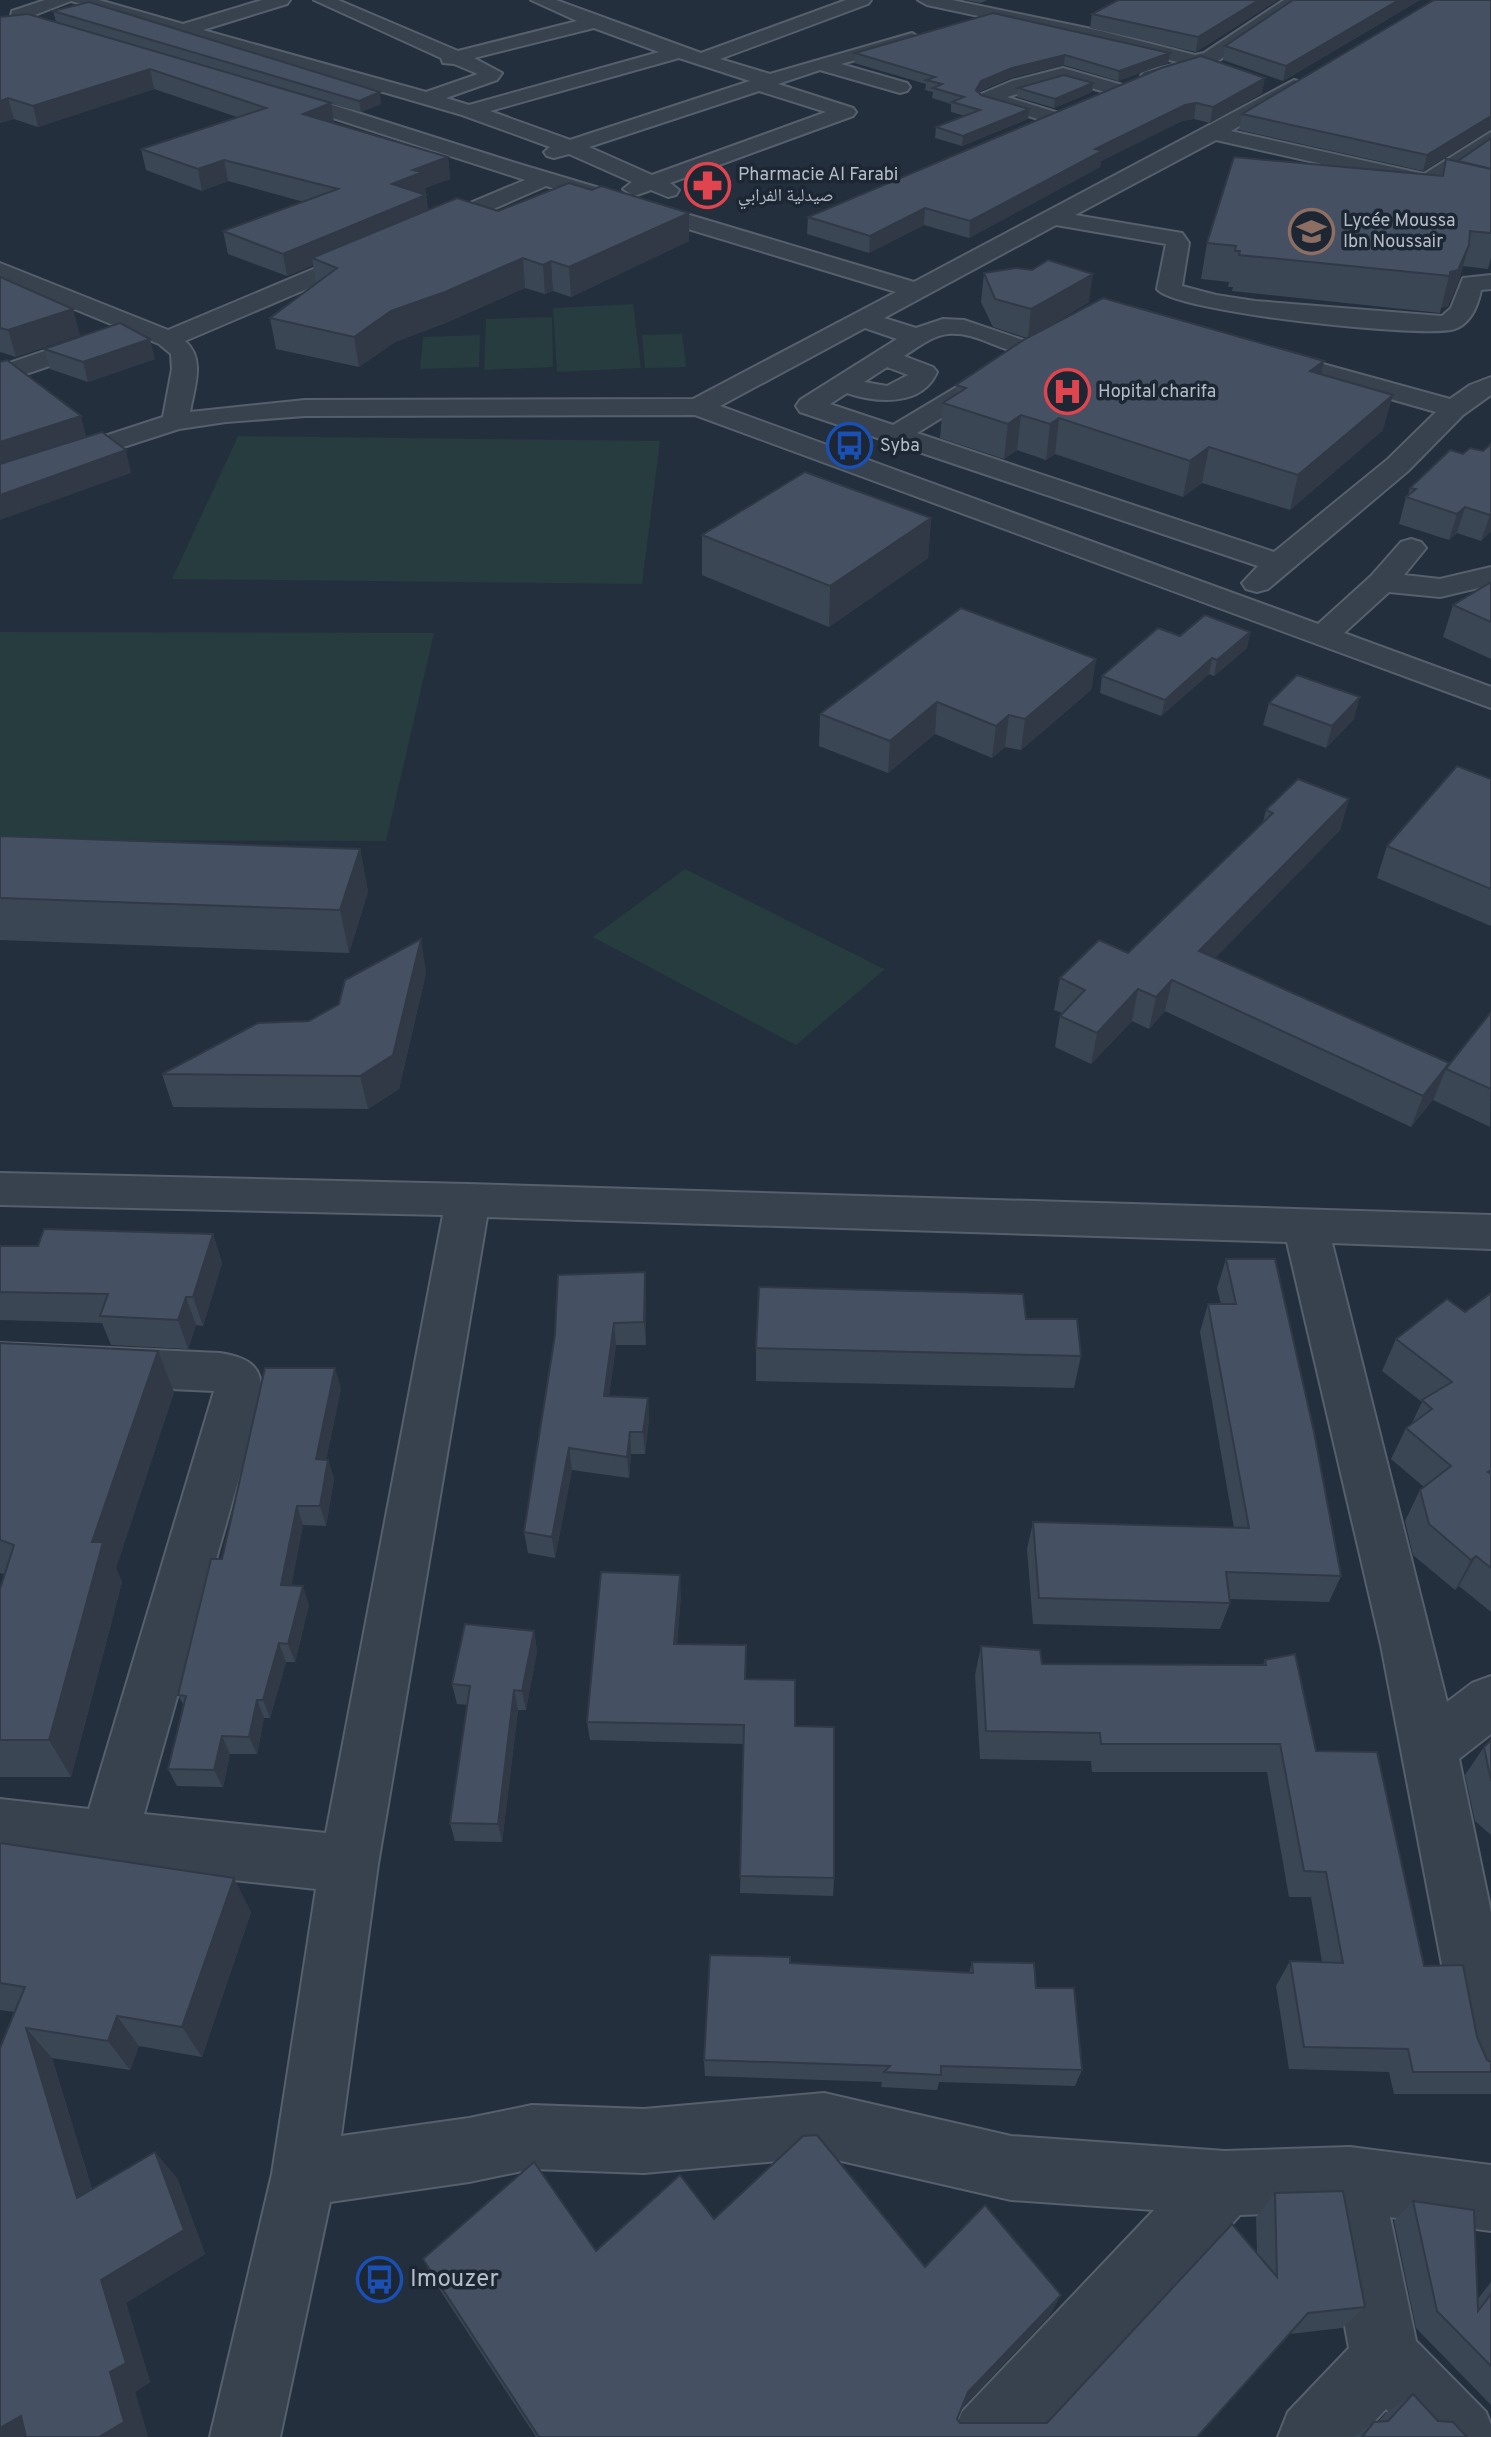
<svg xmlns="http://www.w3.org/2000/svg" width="1491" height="2437" viewBox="0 0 1491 2437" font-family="Overpass,'Noto Naskh Arabic',sans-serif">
	<rect width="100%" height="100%" fill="#242f3e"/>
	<!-- green -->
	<g fill="#263c3f">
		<path d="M633,304L641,368L557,372L553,308Z"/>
		<path d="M552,317L553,367L484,370L486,319Z"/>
		<path d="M682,334L686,367L645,368L642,335Z"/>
		<path d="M480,335L479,367L420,369L423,337Z"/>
		<path d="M238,436L660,441L642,584L172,579Z"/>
		<path d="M0,632L434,633L386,841L0,840Z"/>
		<path d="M685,869L884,969H885L796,1045L593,937Z"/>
	</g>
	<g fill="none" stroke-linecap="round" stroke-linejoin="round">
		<defs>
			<g id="minor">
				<path d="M45,0H99L183,24L262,0H290L287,4L203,30L426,92L478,74L454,64L443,63L441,58L314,0H338L458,51L577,21L531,0H556L701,53L846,0H871L868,4L720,59L770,74L912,33L921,39L919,43L841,64L907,83L910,87L907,91L900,93L820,70L778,84L853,108L856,112L853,116L670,183L679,190L676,195L668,197L651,190L634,196L623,189L632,182L569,154L554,158L547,156L544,152L550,147L462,115L71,1L27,18L24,30H12L9,26L12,11ZM594,28L659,52L469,105L446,98L497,80L502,73L474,58ZM679,58L750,81L570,140L490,111ZM759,91L826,112L652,175L589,147Z"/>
				<path d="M918,0H952L1101,31L1195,55L1204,53L1284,0H1305L1218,61L1194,72L1151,82L1144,80L1141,76L1144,72L1181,63L1099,42L927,5Z"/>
				<path d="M1063,68L1126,86L1129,90L1119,96L1063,80L1007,97L1062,114L1065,118L1062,122L1055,124L981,102L978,98L981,94L1012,81Z"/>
				<path d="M1294,80L1301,82L1304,86L1301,90L1231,131L1424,174L1491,132V147L1446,178L1491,188V202L1216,140L1075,215L1182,233L1189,243L1182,286L1216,295L1255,301L1442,316L1451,308L1463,278L1491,275V289L1481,290C1478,305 1471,323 1455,329C1425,339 1173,312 1157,289L1166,244L1056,225L884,318L916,328L943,319L964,320L1023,340L1036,341L1070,330L1079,332L1082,337C1077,345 1066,349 1056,352C1009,364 986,331 948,334C933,335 917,348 904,356L933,367L937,372C922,407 876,403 847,393L830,404L893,425L985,370H1003L1007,375L1003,380L917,433L1274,552L1388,459L1436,412L1254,360L1250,355L1254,350H1272L1450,399L1470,385L1491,377V395L1463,415L1408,471L1268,589L1257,592L1246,589L1242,583L1258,566L800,412L796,406L800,400L897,339L865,328L720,406L1318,624L1371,576L1401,542L1411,539L1421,542L1426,548L1404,575L1440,579L1491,567V585L1440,597L1389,592L1344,633L1491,687V708L695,415L305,416L226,422L179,429L0,487V470L163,417L172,369L171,354L159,344L0,278V263L168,330L361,249H377L381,254L377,259L185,341C206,359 194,388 190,412L305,400L693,399L896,292L546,186L436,234H420L417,229L420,224L525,180L268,97L265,93L268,89H282L519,164L914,282ZM887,367L908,375L887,386L864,382Z"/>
				<path d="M104,331L113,334L117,339L113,344L0,383V366Z"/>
				<path d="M0,1173L468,1184L1491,1215V1249L1332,1243L1447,1702L1472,1683L1491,1676V1734L1459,1759L1491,1912V2090L1469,2081L1460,2059L1381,1645L1287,1242L487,1217L378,1864L341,2136L469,2118L532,2105L644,2109L824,2093L1011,2136L1225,2151L1350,2147L1491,2165V2231L1390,2217L1416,2341L1486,2412L1491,2425V2437H1412L1386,2409L1360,2437H1278L1288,2412L1349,2348L1324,2212L1240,2215L1035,2437H952L962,2412L1154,2210L1011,2200L824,2157L644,2173L532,2169L469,2182L330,2202L280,2437H210L272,2174L316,1889L0,1855V1799L89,1809L214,1391L0,1381V1343L220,1353C251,1358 264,1367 261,1400L144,1814L326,1833L443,1215L0,1205Z"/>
			</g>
		</defs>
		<!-- minor casing -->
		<use href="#minor" stroke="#565f6c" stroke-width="4"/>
		<!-- minor -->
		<use href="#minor" fill="#38414e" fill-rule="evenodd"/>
	</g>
	<!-- wall -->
	<g fill="#3b4654">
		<path d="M965,0H987L981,3Z"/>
		<path d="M1118,0H1278L1196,52L1090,28L1092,14Z"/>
		<path d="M1420,0L1283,81L1223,60L1225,46Z"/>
		<path d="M1491,0V129L1423,171L1239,130L1242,114Z"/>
		<path d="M53,11L381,104L361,112L331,104L334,123L448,157L450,179L425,188L428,210L498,211L689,241L571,297L553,291L545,294L525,288L448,322L395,342L359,367L276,349L270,318L316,283L313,265L287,276L228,254L223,231L304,202L228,181L202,191L146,170L141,149L237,117L154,89L38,127L14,119L0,123V17L56,22Z"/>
		<path d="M855,53H1170L1168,63L1118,81L1064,65L1011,78L980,91L979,93L981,95L1029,109L1028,119L962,146L935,138L936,127L965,116L951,112V104L932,98L933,92L925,90L926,84L854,63Z"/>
		<path d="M1161,68L1262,93L1210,123L1194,119L1182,121L1101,161L1100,167L969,238L924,225L869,253L807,234L808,217Z"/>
		<path d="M1093,83L1092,92L1054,108L1017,97L1018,88Z"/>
		<path d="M1491,138V257L1488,269L1463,266L1459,280L1448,306L1441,308L1440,313L1232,291L1233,287H1228L1229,282L1201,279L1207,243L1441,176L1446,159L1457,161Z"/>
		<path d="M984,273L1089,302L1037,333L1324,361L1321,374L1383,430L1290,510L1202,483L1183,497L1055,454L1046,460L1017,450L1004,459L940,438L943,403L955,395L956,385L1027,338L993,327L981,302Z"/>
		<path d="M0,277L80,335L16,357L0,352Z"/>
		<path d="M44,349L155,359L88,382L50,369Z"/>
		<path d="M1491,444V531L1481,541L1457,533L1449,540L1399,524L1406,497L1408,495L1410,488L1463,454L1483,451Z"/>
		<path d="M931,518L928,558L829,627L702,575V535Z"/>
		<path d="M1491,582V659L1443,637L1453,605Z"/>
		<path d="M1250,632L1247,648L1214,676L1209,674L1161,716L1100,693L1102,676L1180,636Z"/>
		<path d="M1096,659L1091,690L1021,750L1005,747L992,758L935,734L888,773L819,746L820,714Z"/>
		<path d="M1269,703L1354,719L1326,748L1263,725Z"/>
		<path d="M1491,779V926L1377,878L1387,846Z"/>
		<path d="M1349,799L1340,830L1215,958L1448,1065L1491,1012L1490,1127L1433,1100L1434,1098L1411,1127L1165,1011L1149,1029L1132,1021L1091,1064L1055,1047L1060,1016L1062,1013L1054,1010L1060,978L1128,953L1263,822L1266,810Z"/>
		<path d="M0,836L360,849L368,892L349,953L0,940Z"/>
		<path d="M426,973L399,1089L368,1109L173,1107L162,1074L309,1021Z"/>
		<path d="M213,1234L222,1263L203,1326L196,1325L188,1349L111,1345L102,1323L0,1320V1246H38Z"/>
		<path d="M1226,1259L1341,1576L1329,1602L1230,1599V1603L1220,1629L1033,1624L1027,1549L1033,1522L1234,1528L1200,1332L1208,1304H1221L1217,1288Z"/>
		<path d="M1491,1293V1612L1459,1586L1455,1590L1413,1555L1405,1521L1420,1490L1424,1487L1391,1459L1406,1428L1412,1423L1422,1402L1382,1371L1396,1339L1465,1312Z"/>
		<path d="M646,1295V1345H616L609,1396L648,1398L649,1419L645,1454H631L629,1478L572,1470L555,1558L528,1553L524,1532L555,1335Z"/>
		<path d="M1026,1319L1081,1356L1074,1388L756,1381V1348Z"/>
		<path d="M0,1343L158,1351L174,1392L116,1568L122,1582L71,1777H0V1589L5,1574L0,1573Z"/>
		<path d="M341,1388L326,1460H328L334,1479L326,1526L303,1525L291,1586L309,1605L295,1662H286L270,1718H264L257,1754H230L223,1787L177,1786L168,1769L184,1706L178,1695Z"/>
		<path d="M681,1595L677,1644L745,1679L795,1726L834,1878L833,1896L740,1893L744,1744L590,1740L587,1722Z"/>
		<path d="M534,1631L537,1651L526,1710H518L502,1842L455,1841L450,1823L467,1705L457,1704L452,1684Z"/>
		<path d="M981,1646L1042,1664L1263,1665L1265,1660L1316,1751L1424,1966L1477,2037L1487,2060L1491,2062V2094H1394L1389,2072L1289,2069L1276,1986L1290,1961L1322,1962L1311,1897H1289L1267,1772H1092L1091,1761L980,1759L975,1675Z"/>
		<path d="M1491,1740V1835L1475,1821L1465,1775L1484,1747Z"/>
		<path d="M0,1843L251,1912L202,2057L139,2046L130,2070L52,2058L92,2189L177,2178L205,2254L126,2303L150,2382L135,2392L148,2437H0L15,2012L0,2010Z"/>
		<path d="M972,1962L1036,1988L1082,2070L1075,2086L939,2082L937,2090L881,2087L882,2082L705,2076L704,2060L790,1963L969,1973Z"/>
		<path d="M1275,2193L1365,2307L1342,2328L1290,2334L1197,2437H536L434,2281L423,2259L596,2251L714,2219L925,2267L1061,2295L1049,2316L962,2408L957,2419L960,2423H1047L1257,2253L1256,2217Z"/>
		<path d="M1413,2201L1477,2300L1491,2282V2405L1416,2328L1394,2221Z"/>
		<path d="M1413,2394L1438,2421L1467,2437H1353L1374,2422H1378L1386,2413Z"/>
	</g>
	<!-- shaded-wall -->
	<g fill="#303945">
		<path d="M1259,0H1278L1196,52L1198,37Z"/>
		<path d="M1399,0H1420L1283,81L1286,66Z"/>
		<path d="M1170,53L1168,63L1118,81L1119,71Z"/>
		<path d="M1065,55L1064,65L1011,78L980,91L976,100V90L981,81L1012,68Z"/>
		<path d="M150,69L154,89L38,127L33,106Z"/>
		<path d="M1265,78L1262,93L1210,123L1213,107Z"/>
		<path d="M1093,83L1092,92L1054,108L1055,99Z"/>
		<path d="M380,92L381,104L361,112L359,101Z"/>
		<path d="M8,98L14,119L0,123V101Z"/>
		<path d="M331,103L334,123L303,114Z"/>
		<path d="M1196,103L1194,119L1182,121L1101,161L1100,167L969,238L970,221L1095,149L1185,105Z"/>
		<path d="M1029,109L1028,119L962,146L963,136Z"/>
		<path d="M1491,116V129L1423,171L1427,155Z"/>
		<path d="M448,157L450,179L425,188V194L392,184L413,170Z"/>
		<path d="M224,160L228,181L202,191L198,169Z"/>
		<path d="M426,195L428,217L312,258L313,265L287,276L283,254Z"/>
		<path d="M925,208L924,225L869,253L870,236Z"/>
		<path d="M689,213V241L571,297L569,267Z"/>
		<path d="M1469,245L1459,280L1448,306L1441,308L1450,272Z"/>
		<path d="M523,258L525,288L448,322L395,342L359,367L354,337L391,311Z"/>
		<path d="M551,261L553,291L545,294L543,265Z"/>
		<path d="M1093,274L1089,302L1028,338L1031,309Z"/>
		<path d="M73,309L80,335L16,357L8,330Z"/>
		<path d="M150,339L155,359L88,382L83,362Z"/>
		<path d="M1324,361L1316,396L1310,371Z"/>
		<path d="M1393,395L1383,430L1290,510L1298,475Z"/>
		<path d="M1021,415L1017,450L1004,459L1008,424Z"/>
		<path d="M81,416L87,439L0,467V442Z"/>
		<path d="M1059,418L1055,454L1046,460L1050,424Z"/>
		<path d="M1209,447L1202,483L1183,497L1190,461Z"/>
		<path d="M126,450L131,473L0,520V495Z"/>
		<path d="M1465,507L1457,533L1449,540L1457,514Z"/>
		<path d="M1491,513V531L1481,541L1490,515Z"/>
		<path d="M931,518L928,558L829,627L830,586Z"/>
		<path d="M1250,632L1247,648L1214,676L1217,660Z"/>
		<path d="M1212,658L1209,674L1161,716L1165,700Z"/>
		<path d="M1096,659L1091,690L1021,750L1025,719Z"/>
		<path d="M1360,697L1354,719L1326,748L1332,726Z"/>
		<path d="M937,702L935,734L888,773L890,741Z"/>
		<path d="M1009,715L1005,747L992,758L996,726Z"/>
		<path d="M1349,799L1340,830L1192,982L1199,951Z"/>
		<path d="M360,849L368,892L349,953L340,910Z"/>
		<path d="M421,939L426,973L399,1089L368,1109L360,1076Z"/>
		<path d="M1172,980L1165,1011L1149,1029L1156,997Z"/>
		<path d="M1138,989L1132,1021L1091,1064L1097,1033Z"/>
		<path d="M1449,1063L1446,1069L1434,1098L1411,1127L1423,1096Z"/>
		<path d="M213,1234L222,1263L203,1326L193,1297Z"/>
		<path d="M645,1272L646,1295V1345L644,1322Z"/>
		<path d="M186,1297L196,1325L188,1349L178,1320Z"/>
		<path d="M614,1323L616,1345L606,1417L604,1396Z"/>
		<path d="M158,1351L174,1392L116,1568L122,1582L71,1777L49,1740L92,1542Z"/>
		<path d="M335,1368L341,1388L322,1479L316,1459Z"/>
		<path d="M648,1398L649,1419L645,1454L643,1432Z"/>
		<path d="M630,1432L631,1454L629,1478L627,1457Z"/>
		<path d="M569,1448L572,1470L555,1558L552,1537Z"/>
		<path d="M328,1460L334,1479L326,1526L320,1506Z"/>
		<path d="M297,1506L303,1525L288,1604L281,1585Z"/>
		<path d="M1476,1556L1459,1586L1455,1590L1471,1560Z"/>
		<path d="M680,1575L681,1595L675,1663L674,1644Z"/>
		<path d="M303,1586L309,1605L295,1662L288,1644Z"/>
		<path d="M534,1631L537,1651L526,1710L522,1691Z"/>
		<path d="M279,1643L286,1662L270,1718L263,1700Z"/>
		<path d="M514,1690L518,1710L502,1842L498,1824Z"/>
		<path d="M257,1700L264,1718L257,1754L249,1737Z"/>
		<path d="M222,1736L230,1754L223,1787L214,1770Z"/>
		<path d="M234,1878L251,1912L202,2057L182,2027Z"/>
		<path d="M117,2016L139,2046L130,2070L108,2041Z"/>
		<path d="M26,2028L52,2058L102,2223L77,2198Z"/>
		<path d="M155,2152L177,2178L205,2254L126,2303L150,2382L135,2392L148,2437H99L101,2280Z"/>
		<path d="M1061,2295L1049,2316L960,2410L968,2392Z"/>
		<path d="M21,2416L44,2437H0V2428Z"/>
	</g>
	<!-- building -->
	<g fill="#455162" stroke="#303945" stroke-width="2">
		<path d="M1118,0H1259L1198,37L1092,14Z"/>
		<path d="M1293,0H1399L1286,66L1225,46Z"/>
		<path d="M1434,0H1491V116L1427,155L1242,114Z"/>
		<path d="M89,2L380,92L359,101L53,11Z"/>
		<path d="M993,13L1170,53L1119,71L1065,55L1012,68L981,81L976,90L981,95L1029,109L963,136L936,127L980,110L952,102L964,97L933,88L942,84L926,80L935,77L855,53Z"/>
		<path d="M28,14L331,103L303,114L448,157L413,170L423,172L392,184L426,195L283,254L223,231L338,189L224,160L198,169L141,149L266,108L150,69L33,106L8,98L0,101V17Z"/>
		<path d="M1201,56L1265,78L1213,107L1196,103L1185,105L1095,149L1102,151L970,221L925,208L870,236L808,217L1161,68Z"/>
		<path d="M1064,75L1093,83L1055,99L1018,88Z"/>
		<path d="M1491,138V169L1458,161Z"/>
		<path d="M1234,157L1443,176L1446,159L1491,169V233L1470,231L1469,245L1458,270L1450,272V276L1239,255L1240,251H1235L1236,246L1207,243Z"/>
		<path d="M569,183L592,190L601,186L689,213L569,267L551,261L543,265L523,258L445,292L391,311L354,337L270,318L337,268L312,258L457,198L498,211Z"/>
		<path d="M1048,260L1093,274L1031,309L995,299L984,273L1016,268L1032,270Z"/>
		<path d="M0,277L73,309L8,330L0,328Z"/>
		<path d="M1103,298L1324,361L1310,371L1393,395L1298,475L1209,447L1190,461L1059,418L1050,424L1021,415L1008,424L943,403L966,388L956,385L1025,339Z"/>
		<path d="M120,323L150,339L83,362L44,349Z"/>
		<path d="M7,360L81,416L0,442V362Z"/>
		<path d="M102,432L126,450L0,495V464Z"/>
		<path d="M1491,444V513L1490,515L1465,507L1457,514L1406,497L1416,489L1410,488L1450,450L1463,454L1470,448L1483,451Z"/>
		<path d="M805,472L931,518L830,586L702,535Z"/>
		<path d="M1491,582V622L1453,605Z"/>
		<path d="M961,608L1096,659L1025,719L1009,715L996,726L937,702L890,741L820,714Z"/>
		<path d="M1205,615L1250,632L1217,660L1212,658L1165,700L1102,676L1158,628L1180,636Z"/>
		<path d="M1297,675L1360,697L1332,726L1269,703Z"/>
		<path d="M1457,766L1491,779V889L1387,846Z"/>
		<path d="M1298,779L1349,799L1199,951L1449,1063L1423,1096L1172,980L1156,997L1138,989L1097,1033L1060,1016L1085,990L1060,978L1099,940L1128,953L1273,813L1266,810Z"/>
		<path d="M0,836L360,849L340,910L0,898Z"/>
		<path d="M421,939L393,1055L360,1076L162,1074L258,1023L309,1021L339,1004L345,980Z"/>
		<path d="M1491,1012V1089L1446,1069Z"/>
		<path d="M44,1229L213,1234L193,1297H186L178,1320L100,1316L108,1294L0,1292V1246H38Z"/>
		<path d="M1226,1259H1275L1314,1432L1341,1576L1226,1572L1230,1603L1039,1598L1033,1522L1249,1528L1208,1304H1236Z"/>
		<path d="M645,1272L644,1322L614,1323L604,1396L648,1398L643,1432H630L627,1457L569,1448L552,1537L524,1532L555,1335L558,1275Z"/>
		<path d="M759,1287L1023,1294L1026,1319H1077L1081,1356L756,1348Z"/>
		<path d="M1491,1293V1470L1488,1472L1491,1474V1568L1476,1556L1471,1560L1429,1524L1420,1490L1451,1466L1406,1428L1432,1409L1422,1400L1452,1382L1396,1339L1447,1299L1465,1312Z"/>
		<path d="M0,1343L158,1351L92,1542H103L49,1740H0V1589L14,1545L0,1540Z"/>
		<path d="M265,1368H335L316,1459L328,1460L320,1506H297L281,1585L303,1586L288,1644L279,1643L263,1700H257L249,1737L222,1736L214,1770L168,1769L186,1696L178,1695L211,1559H222Z"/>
		<path d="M601,1572L680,1575L674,1644L746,1645L745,1679L795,1680V1726L834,1727V1878L740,1876L744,1725L587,1722Z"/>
		<path d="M465,1624L534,1631L522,1691L514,1690L498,1824L450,1823L470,1686L452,1684Z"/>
		<path d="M981,1646L1040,1650L1042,1664L1266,1665L1265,1660L1295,1654L1316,1751L1377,1752L1424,1966L1463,1965L1477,2037L1487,2060L1491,2062V2072H1413L1408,2049L1304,2047L1290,1961L1343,1963L1326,1872L1304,1871L1280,1744H1101L1100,1733L986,1731Z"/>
		<path d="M1491,1740V1781L1484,1747Z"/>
		<path d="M0,1843L234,1878L182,2027L117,2016L108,2041L26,2028L77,2198L155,2152L184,2230L101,2280L126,2363L110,2372L124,2422L99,2437H26L21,2416L0,2428V2048L25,1987L0,1983Z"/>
		<path d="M710,1955L790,1957V1963L973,1973L972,1962L1034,1963L1036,1988H1074L1082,2070L941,2066V2075L884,2072L890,2066L704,2060Z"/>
		<path d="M817,2135L925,2267L985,2205L1061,2295L968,2392L957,2419L960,2423H1047L1232,2224L1277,2277L1275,2193L1343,2191L1365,2307L1308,2313L1197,2437H539L423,2259L534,2162L596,2251L680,2175L714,2219L803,2136Z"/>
		<path d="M1413,2201L1474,2210L1478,2311L1491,2294V2366L1437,2311Z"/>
		<path d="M1413,2394L1438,2421L1453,2422L1467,2437H1362L1374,2422L1388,2421Z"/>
	</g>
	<!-- icons -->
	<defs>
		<symbol id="pharmacy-ring" viewBox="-11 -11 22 22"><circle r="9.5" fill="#1d2633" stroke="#e0444e" stroke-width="1.5"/><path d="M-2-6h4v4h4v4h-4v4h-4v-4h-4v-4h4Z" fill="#e0444e"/></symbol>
		<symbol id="school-ring" viewBox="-11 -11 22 22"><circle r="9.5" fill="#1d2633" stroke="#8d6e63" stroke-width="1.5"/><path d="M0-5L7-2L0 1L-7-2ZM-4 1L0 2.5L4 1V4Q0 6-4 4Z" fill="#8d6e63"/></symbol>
		<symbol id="hospital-ring" viewBox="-11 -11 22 22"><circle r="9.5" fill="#1d2633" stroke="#e0444e" stroke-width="1.5"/><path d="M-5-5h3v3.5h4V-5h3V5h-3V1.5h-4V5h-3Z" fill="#e0444e"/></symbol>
		<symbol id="bus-ring" viewBox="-11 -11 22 22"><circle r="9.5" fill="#1d2633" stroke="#1a4fb4" stroke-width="1.5"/><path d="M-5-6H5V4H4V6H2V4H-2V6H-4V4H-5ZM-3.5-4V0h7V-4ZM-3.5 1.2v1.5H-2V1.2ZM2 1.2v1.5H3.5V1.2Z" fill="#1a4fb4"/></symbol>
	</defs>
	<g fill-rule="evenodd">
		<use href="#pharmacy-ring" x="682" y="160" width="51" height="51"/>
		<use href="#school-ring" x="1286" y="206" width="51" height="51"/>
		<use href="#hospital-ring" x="1042" y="366" width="51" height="51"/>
		<use href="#bus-ring" x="824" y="420" width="51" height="51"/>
		<use href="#bus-ring" x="354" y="2254" width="51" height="51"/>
	</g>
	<g text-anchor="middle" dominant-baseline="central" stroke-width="7" stroke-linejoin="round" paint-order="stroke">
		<!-- far-poi labels -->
		<g font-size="18" fill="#b4bcc9" stroke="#1d2633" text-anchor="start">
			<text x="738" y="175">Pharmacie Al Farabi<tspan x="738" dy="21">صيدلية الفرابي</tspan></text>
			<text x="1343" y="221">Lycée Moussa<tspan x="1343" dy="21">Ibn Noussair</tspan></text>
			<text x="1098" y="392">Hopital charifa</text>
			<text x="880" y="446">Syba</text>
		</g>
		<!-- near-poi labels -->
		<g font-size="24" fill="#b4bcc9" stroke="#1d2633" text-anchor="start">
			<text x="410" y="2280">Imouzer</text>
		</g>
	</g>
</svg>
